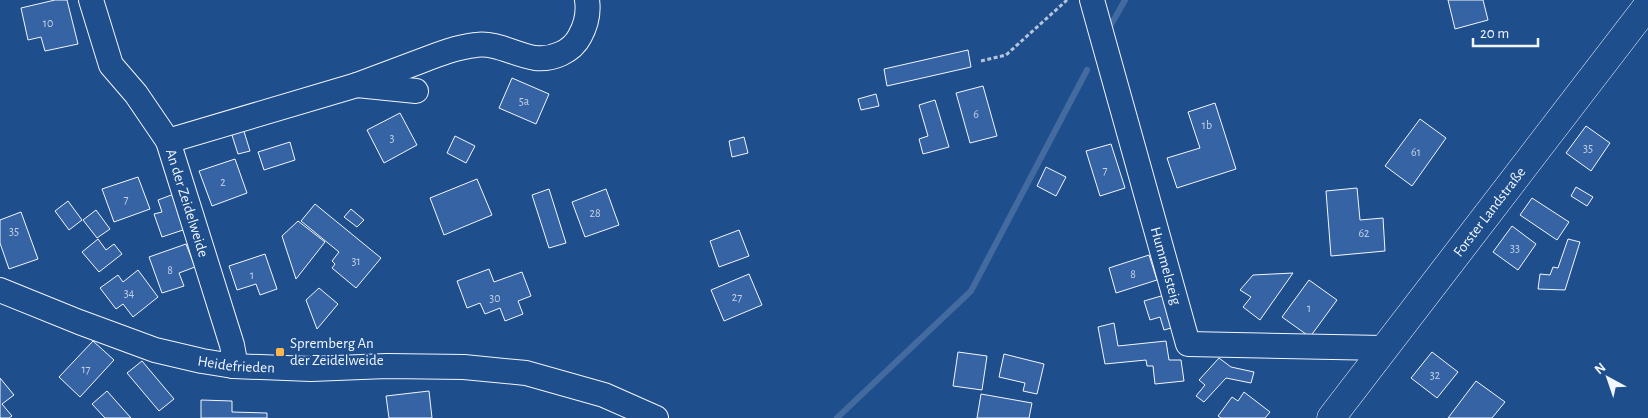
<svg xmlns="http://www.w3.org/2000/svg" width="1648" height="418" viewBox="0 0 1648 418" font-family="'Alegreya Sans',sans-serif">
	<rect width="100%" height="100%" fill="#1f4e8c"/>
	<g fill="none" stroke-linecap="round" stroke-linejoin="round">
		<!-- stream -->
		<g stroke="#446ba0" stroke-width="6">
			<path d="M1112,23L1125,0"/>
			<path d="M837,418L971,291L1087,70"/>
		</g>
	</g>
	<!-- building -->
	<g fill="#3563a3" stroke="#f2f6ff">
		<path d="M55,0H67L78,44L45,51L41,37L28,40L21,8Z"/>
		<path d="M1448,0H1483L1488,20L1455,29Z"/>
		<path d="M968,50L971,67L887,86L884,69Z"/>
		<path d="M512,78L549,94L536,124L499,108Z"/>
		<path d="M983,86L997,136L970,143L956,93Z"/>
		<path d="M876,94L879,106L861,110L858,99Z"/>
		<path d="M935,100L949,147L923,154L919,139L928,136L919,105Z"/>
		<path d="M1215,103L1236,169L1177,188L1167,158L1200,148L1188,112Z"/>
		<path d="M400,113L417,145L384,163L367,130Z"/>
		<path d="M1420,119L1446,138L1412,186L1385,166Z"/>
		<path d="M242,125L250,151L238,154L230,129Z"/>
		<path d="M1586,126L1610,143L1591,171L1566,153Z"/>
		<path d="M455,136L475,146L466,163L447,153Z"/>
		<path d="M744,137L748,153L732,157L729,141Z"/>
		<path d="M290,142L295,160L264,170L258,152Z"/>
		<path d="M1111,144L1125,188L1100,196L1086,151Z"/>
		<path d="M235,159L247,193L212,206L199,171Z"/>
		<path d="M1046,167L1066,177L1056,196L1037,186Z"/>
		<path d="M138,177L150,209L114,222L102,189Z"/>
		<path d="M477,179L492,215L444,235L430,198Z"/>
		<path d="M1576,187L1593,197L1587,206L1571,196Z"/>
		<path d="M1357,188L1360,220L1383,218L1385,251L1331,256L1326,191Z"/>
		<path d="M549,189L566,243L549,248L532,195Z"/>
		<path d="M606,189L619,225L585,237L572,202Z"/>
		<path d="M174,194L186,229L162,237L154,214L162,212L158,200Z"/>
		<path d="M1532,198L1569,222L1557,240L1520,215Z"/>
		<path d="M68,201L82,220L69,230L55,211Z"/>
		<path d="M315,204L381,258L356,288L332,268L335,264L332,261L339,252L301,221Z"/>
		<path d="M351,209L364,220L357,227L344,217Z"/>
		<path d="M96,210L110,229L97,238L83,220Z"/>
		<path d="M21,212L38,259L9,269L0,243V220Z"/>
		<path d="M298,221L325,242L296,279L282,236Z"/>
		<path d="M1512,226L1536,244L1518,270L1493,252Z"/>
		<path d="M739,230L749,256L719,267L710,241Z"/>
		<path d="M98,239L106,250L114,244L122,254L99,272L82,252Z"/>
		<path d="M1568,239L1580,242L1565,290L1538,289L1540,274L1550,275L1553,267L1558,268Z"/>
		<path d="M186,244L195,267L179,273L184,286L162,293L149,257Z"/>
		<path d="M265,254L277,289L260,295L256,284L237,290L229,266Z"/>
		<path d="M1149,255L1157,280L1116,293L1109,268Z"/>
		<path d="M489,269L494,282L522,272L531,296L518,301L523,314L505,321L500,308L485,314L480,303L467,308L457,281Z"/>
		<path d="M138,270L158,297L133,317L123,304L116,309L100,288L118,275L123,282Z"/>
		<path d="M1293,273L1260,320L1243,307L1251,297L1240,290L1253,275Z"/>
		<path d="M749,274L762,305L724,321L711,290Z"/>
		<path d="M1309,280L1337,300L1310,337L1282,317Z"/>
		<path d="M319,288L338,304L317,329L306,300Z"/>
		<path d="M1168,294L1178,326L1164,330L1160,317L1150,320L1144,301Z"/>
		<path d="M1114,323L1118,346L1166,341L1169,360H1181L1184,381L1155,384L1153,366H1147L1146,360L1105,364L1098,327Z"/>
		<path d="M93,341L114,360L80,397L59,377Z"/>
		<path d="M958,352L987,356L982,390L953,386Z"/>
		<path d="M1432,352L1458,372L1437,398L1411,378Z"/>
		<path d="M1004,354L1044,364L1037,394L1023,391L1025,383L999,377Z"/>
		<path d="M1219,358L1231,367L1254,372L1251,383L1226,378L1204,402L1196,396L1205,385L1199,380Z"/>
		<path d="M142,361L174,399L159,411L127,373Z"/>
		<path d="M0,378L14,395L2,404L12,416L9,418H0Z"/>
		<path d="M1476,381L1505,402L1492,418H1448Z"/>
		<path d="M107,391L131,418H105L92,404Z"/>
		<path d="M429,391L432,418H389L386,396Z"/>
		<path d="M1244,392L1270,412L1265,418H1221L1218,416L1232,397L1238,401Z"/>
		<path d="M981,394L1032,403L1029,418H977Z"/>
		<path d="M201,400L232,401V412L267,413V418H201Z"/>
	</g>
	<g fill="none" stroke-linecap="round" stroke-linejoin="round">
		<defs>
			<g id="minor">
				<path id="s1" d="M91,0L111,65L136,94L168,141L232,345L234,356L233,366"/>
				<path id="s2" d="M1092,0L1188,344L1383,348"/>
				<path d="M357,85C378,77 400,69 421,61C439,54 457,47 476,45C496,42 515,55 535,58C552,60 572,52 580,36C586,25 589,13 587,0"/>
				<path d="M168,141L357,85L416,91"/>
				<path id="s3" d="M0,290L79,322L155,350L202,361L233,366L311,369L387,366L464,367L526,373L604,395L656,418"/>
			</g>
			<g id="major">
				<path id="s4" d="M1331,418L1648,5"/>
			</g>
		</defs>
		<!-- minor casing -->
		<use href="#minor" stroke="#f2f6ff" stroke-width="26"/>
		<!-- major casing -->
		<use href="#major" stroke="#f2f6ff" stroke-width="29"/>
		<!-- path -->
		<path stroke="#b3c4dc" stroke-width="3" stroke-dasharray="4 2.5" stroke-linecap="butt" d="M981,61L1006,55L1067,0"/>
		<!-- minor -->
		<use href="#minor" stroke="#1f4e8c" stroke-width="24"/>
		<!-- major -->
		<use href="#major" stroke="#1f4e8c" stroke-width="28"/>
	</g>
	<!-- markers -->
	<rect fill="#ffb74d" stroke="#1f4e8c" stroke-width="2" x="275" y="347" width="10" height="10" rx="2.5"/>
	<g text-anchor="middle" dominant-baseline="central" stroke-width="4" stroke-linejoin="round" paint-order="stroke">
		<!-- number labels -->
		<g font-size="12" fill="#c3d1e8">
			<text x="48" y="23">10</text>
			<text x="524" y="101">5a</text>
			<text x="976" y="114">6</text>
			<text x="1207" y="125">1b</text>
			<text x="392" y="138">3</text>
			<text x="1588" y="148">35</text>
			<text x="1416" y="152">61</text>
			<text x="1105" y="170">7</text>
			<text x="223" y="182">2</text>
			<text x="126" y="199">7</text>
			<text x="595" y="213">28</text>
			<text x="14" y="231">35</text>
			<text x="1364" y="233">62</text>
			<text x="1515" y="248">33</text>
			<text x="356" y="261">31</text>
			<text x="170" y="270">8</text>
			<text x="1133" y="274">8</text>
			<text x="252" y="275">1</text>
			<text x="129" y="293">34</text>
			<text x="737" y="297">27</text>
			<text x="495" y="298">30</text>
			<text x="1309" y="308">1</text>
			<text x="86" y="369">17</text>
			<text x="1435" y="375">32</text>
		</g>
		<!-- street labels -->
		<g font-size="15" fill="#f2f6ff" stroke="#1f4e8c">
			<text stroke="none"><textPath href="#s1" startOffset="228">An der Zeidelweide</textPath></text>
			<text stroke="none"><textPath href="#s4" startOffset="260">Forster Landstraße</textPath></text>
			<text stroke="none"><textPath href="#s2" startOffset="276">Hummelsteig</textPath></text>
			<text stroke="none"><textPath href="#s3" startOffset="249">Heidefrieden</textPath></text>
		</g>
		<!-- poi labels -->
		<g font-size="15" fill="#f2f6ff" stroke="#1f4e8c" text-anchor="start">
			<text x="290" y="343">Spremberg An<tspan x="290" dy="17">der Zeidelweide</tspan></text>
		</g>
	</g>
	<!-- north arrow -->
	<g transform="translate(1608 378) rotate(320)" stroke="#1f4e8c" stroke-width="4" paint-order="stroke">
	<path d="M0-4L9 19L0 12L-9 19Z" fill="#f2f6ff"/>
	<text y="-8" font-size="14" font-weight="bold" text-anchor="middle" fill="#f2f6ff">N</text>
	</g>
	<!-- scale -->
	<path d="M1473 38v8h65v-8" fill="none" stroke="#f2f6ff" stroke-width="2.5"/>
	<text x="1480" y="38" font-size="15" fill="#f2f6ff" stroke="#1f4e8c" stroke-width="4" paint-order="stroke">20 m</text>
</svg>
